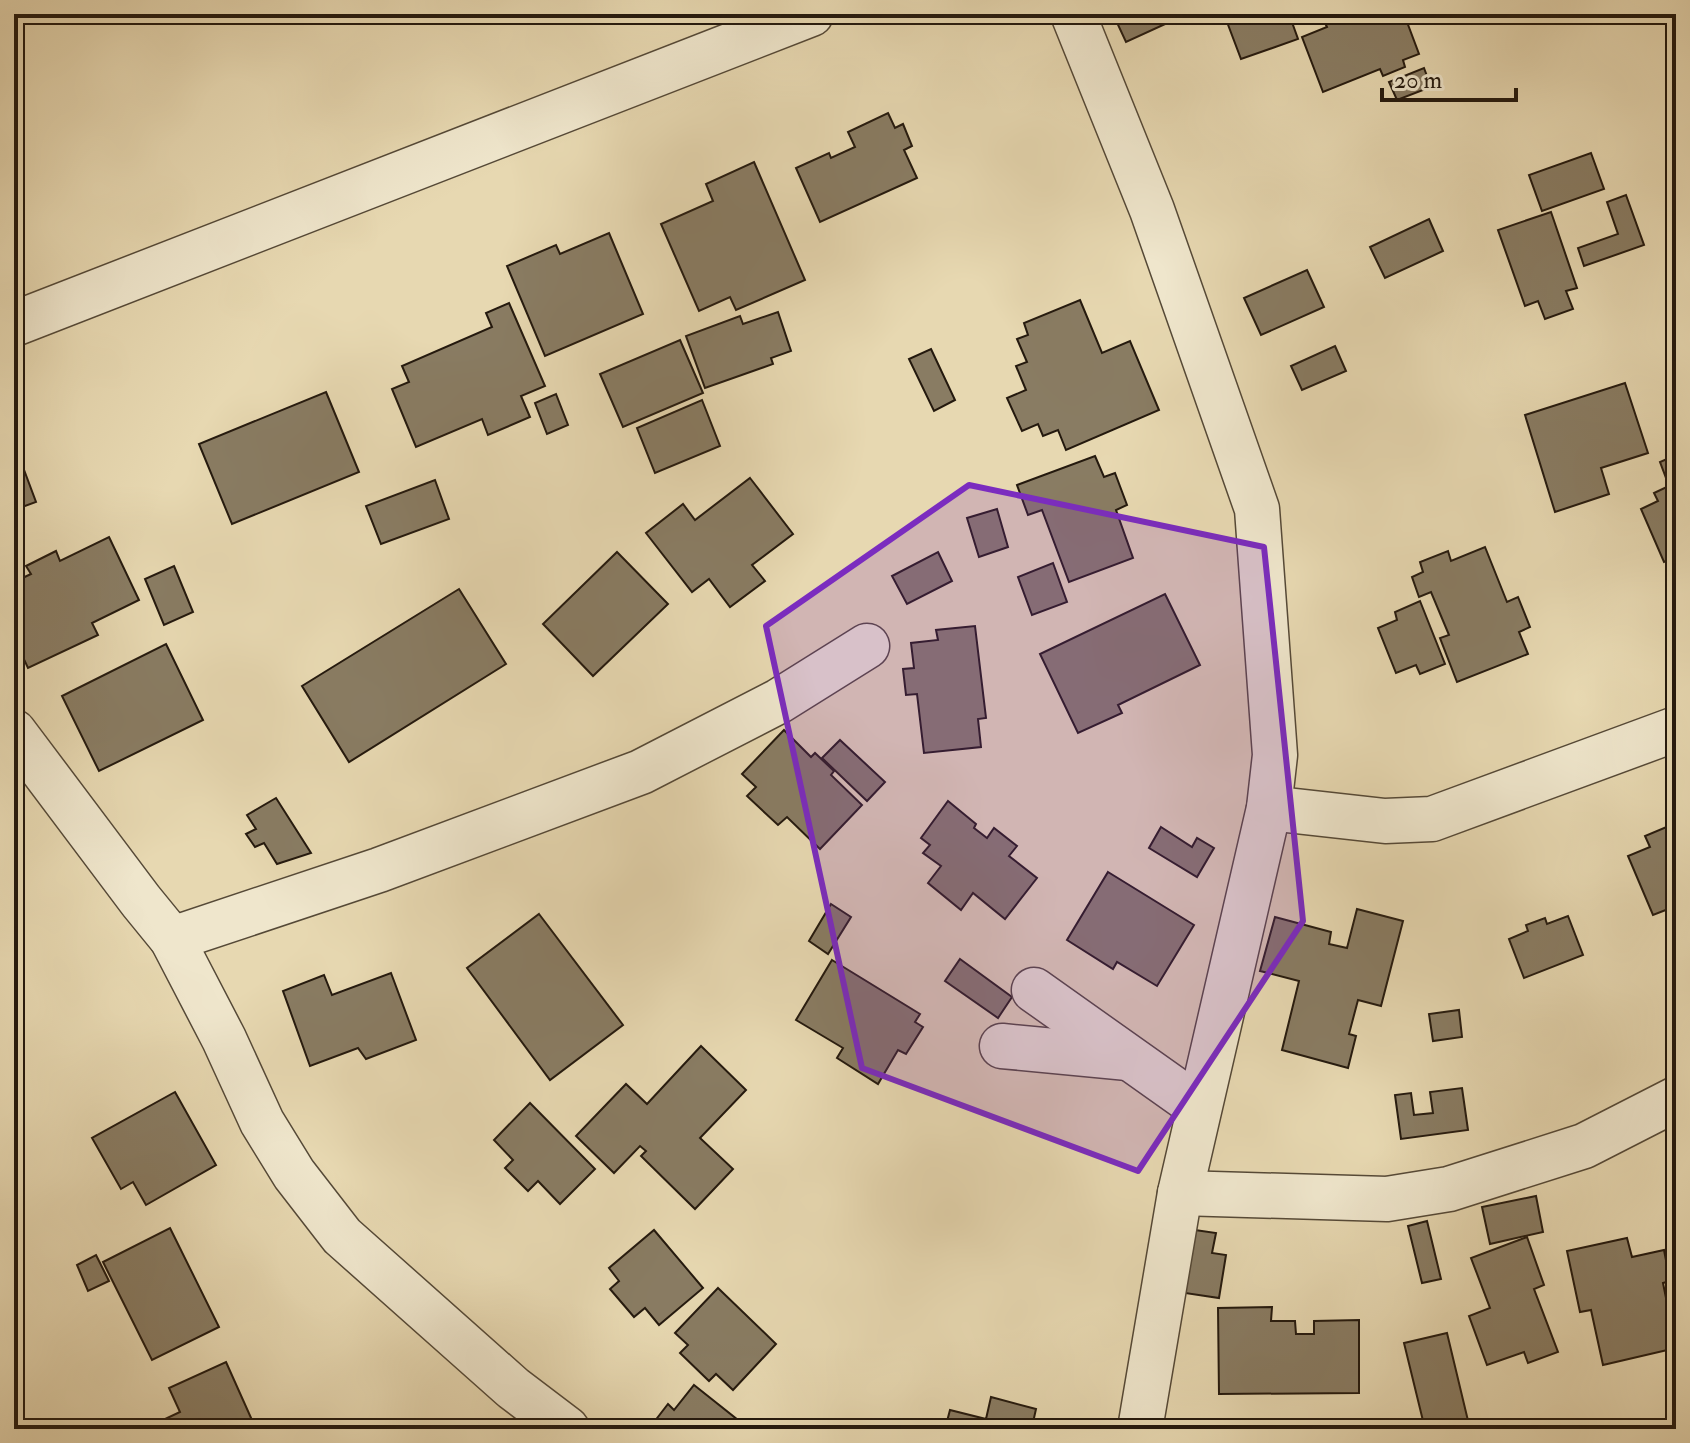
<svg xmlns="http://www.w3.org/2000/svg" width="1690" height="1443" viewBox="0 0 1690 1443" font-family="'IM FELL Double Pica',serif">
	<rect width="100%" height="100%" fill="#e7d8b1"/>
	<filter id="stains"><feTurbulence type="fractalNoise" baseFrequency=".0025" numOctaves="4"/><feColorMatrix values="0 0 0 0 .2 0 0 0 0 .09 0 0 0 0 .02 0 0 0 .5 -.17"/></filter>
	<radialGradient id="worn" r=".72"><stop offset=".6" stop-color="#630" stop-opacity="0"/><stop offset="1" stop-color="#630" stop-opacity=".3"/></radialGradient>
	<!-- building -->
	<g fill="#897c63" stroke="#24190e" stroke-width="2">
		<path d="M1113,14H1187L1126,42Z"/>
		<path d="M1224,14H1289L1298,39L1241,59Z"/>
		<path d="M1335,14H1358L1359,16L1404,14L1419,54L1403,60L1405,67L1383,76L1380,69L1323,92L1302,37L1327,27L1323,19Z"/>
		<path d="M1424,68L1431,87L1397,100L1389,82Z"/>
		<path d="M888,113L895,128L903,124L912,146L904,150L917,178L820,222L796,168L829,153L831,158L855,147L848,132Z"/>
		<path d="M1591,153L1604,189L1542,211L1529,175Z"/>
		<path d="M754,162L805,280L736,310L730,297L699,311L661,224L713,201L706,184Z"/>
		<path d="M1626,195L1644,245L1584,266L1578,248L1618,234L1607,202Z"/>
		<path d="M1551,212L1577,288L1566,291L1573,309L1545,319L1538,301L1525,306L1498,230Z"/>
		<path d="M1429,219L1443,251L1385,278L1370,247Z"/>
		<path d="M609,233L643,314L545,356L507,266L556,245L560,254Z"/>
		<path d="M1307,270L1324,307L1261,335L1244,298Z"/>
		<path d="M1080,300L1102,353L1130,341L1159,410L1066,450L1058,430L1043,436L1038,424L1022,431L1007,398L1026,390L1016,366L1027,362L1017,339L1028,335L1024,323Z"/>
		<path d="M509,303L545,386L521,396L530,417L488,435L482,419L416,447L392,389L409,382L402,366L492,327L486,313Z"/>
		<path d="M778,312L791,351L771,358L773,364L705,388L686,336L740,316L743,324Z"/>
		<path d="M680,340L703,393L623,427L600,374Z"/>
		<path d="M1335,346L1346,371L1302,390L1291,366Z"/>
		<path d="M931,349L955,400L934,411L909,359Z"/>
		<path d="M1625,383L1648,453L1601,468L1609,494L1555,512L1525,415Z"/>
		<path d="M326,392L359,472L232,524L199,444Z"/>
		<path d="M556,394L568,425L547,434L535,403Z"/>
		<path d="M702,400L720,446L655,473L637,428Z"/>
		<path d="M14,443L36,502L14,510Z"/>
		<path d="M1676,455V557L1664,562L1641,509L1658,501L1654,493L1669,486L1660,462Z"/>
		<path d="M1095,456L1104,477L1115,473L1127,505L1116,510L1133,558L1069,582L1042,510L1028,515L1017,485Z"/>
		<path d="M750,478L793,534L752,565L765,581L730,607L709,579L692,592L646,533L683,504L695,520Z"/>
		<path d="M435,480L449,519L381,544L366,506Z"/>
		<path d="M997,509L1008,547L979,557L967,518Z"/>
		<path d="M109,537L139,600L92,623L98,635L28,668L14,638V582L31,574L26,566L56,551L60,561Z"/>
		<path d="M1485,547L1507,602L1518,597L1530,627L1519,632L1528,654L1457,682L1440,638L1449,635L1431,592L1419,597L1412,577L1423,572L1420,562L1448,551L1451,561Z"/>
		<path d="M617,552L668,604L593,676L543,624Z"/>
		<path d="M938,552L952,581L907,604L892,576Z"/>
		<path d="M1053,563L1067,602L1032,615L1018,577Z"/>
		<path d="M174,566L193,612L164,625L145,579Z"/>
		<path d="M459,589L506,664L349,762L302,686Z"/>
		<path d="M1165,594L1200,665L1118,705L1122,713L1078,733L1040,654Z"/>
		<path d="M1420,601L1445,664L1420,674L1416,665L1396,673L1378,628L1397,620L1395,612Z"/>
		<path d="M975,626L986,718L978,719L981,747L924,753L917,694L906,695L903,669L914,668L911,643L938,640L936,630Z"/>
		<path d="M166,644L203,720L99,771L62,696Z"/>
		<path d="M784,730L811,757L815,753L834,771L831,775L862,805L820,849L787,817L778,825L747,796L756,787L742,774Z"/>
		<path d="M840,740L885,782L867,801L822,758Z"/>
		<path d="M276,798L311,853L277,864L264,843L255,847L246,834L256,829L247,815Z"/>
		<path d="M948,801L976,824L974,828L987,838L994,828L1017,846L1009,856L1037,878L1005,919L973,893L961,910L928,883L941,866L923,853L930,845L921,838Z"/>
		<path d="M1676,823V906L1653,915L1628,856L1650,847L1645,836Z"/>
		<path d="M1161,827L1192,847L1197,838L1214,848L1197,877L1149,848Z"/>
		<path d="M1108,872L1194,925L1157,986L1117,962L1113,969L1067,940Z"/>
		<path d="M831,904L851,917L828,954L809,941Z"/>
		<path d="M1357,909L1403,921L1381,1006L1358,1000L1349,1034L1356,1036L1348,1068L1282,1050L1299,981L1260,971L1275,917L1331,932L1329,944L1347,948Z"/>
		<path d="M539,914L623,1025L550,1080L467,968Z"/>
		<path d="M1568,916L1583,955L1524,978L1509,939L1528,931L1526,925L1545,918L1547,924Z"/>
		<path d="M960,959L1012,997L998,1018L945,981Z"/>
		<path d="M832,960L920,1014L915,1022L923,1027L906,1054L898,1050L878,1084L837,1058L843,1048L796,1020Z"/>
		<path d="M391,973L416,1040L366,1059L358,1048L310,1066L283,991L324,975L332,995Z"/>
		<path d="M1459,1010L1462,1037L1433,1041L1429,1014Z"/>
		<path d="M701,1046L746,1090L700,1138L733,1169L695,1209L641,1156L646,1151L640,1146L614,1173L576,1136L626,1084L647,1104Z"/>
		<path d="M1462,1088L1468,1130L1401,1139L1395,1095L1411,1093L1414,1115L1433,1113L1430,1092Z"/>
		<path d="M175,1092L216,1165L146,1205L133,1182L121,1189L92,1138Z"/>
		<path d="M530,1103L595,1169L560,1204L538,1181L528,1191L505,1168L513,1160L494,1140Z"/>
		<path d="M1536,1196L1543,1232L1490,1244L1482,1207Z"/>
		<path d="M1427,1221L1441,1279L1422,1283L1408,1226Z"/>
		<path d="M170,1228L219,1327L152,1360L103,1262Z"/>
		<path d="M654,1230L703,1288L659,1325L645,1308L634,1317L610,1289L619,1281L609,1268Z"/>
		<path d="M1195,1230L1216,1233L1212,1253L1226,1255L1219,1298L1185,1293Z"/>
		<path d="M1527,1237L1544,1285L1534,1289L1558,1352L1528,1363L1524,1352L1487,1365L1469,1316L1490,1308L1471,1258Z"/>
		<path d="M1627,1238L1632,1257L1664,1250L1670,1281L1663,1283L1676,1348L1603,1365L1591,1310L1580,1312L1567,1251Z"/>
		<path d="M96,1255L109,1281L88,1291L77,1265Z"/>
		<path d="M718,1288L776,1344L733,1390L716,1374L709,1381L680,1353L688,1345L675,1333Z"/>
		<path d="M1272,1307L1271,1321H1295L1296,1334H1314V1321L1359,1320V1393L1219,1394L1218,1308Z"/>
		<path d="M1447,1333L1470,1429H1425L1404,1343Z"/>
		<path d="M226,1362L256,1429H169L165,1419L180,1412L169,1388Z"/>
		<path d="M694,1385L743,1424L739,1429H655L651,1426L668,1404L674,1410Z"/>
		<path d="M991,1397L1036,1409L1032,1427L1040,1429H945L950,1410L986,1419Z"/>
	</g>
	<g fill="none" stroke-linecap="round" stroke-linejoin="round">
		<defs>
			<g id="minor">
				<path d="M1073,14L1152,210L1257,509L1275,755L1269,808L1180,1193L1140,1429"/>
				<path d="M14,324L811,14"/>
				<path d="M14,732L141,901L172,939L224,1039L262,1122L294,1174L342,1236L513,1388L567,1429"/>
				<path d="M1269,808L1385,821L1432,819L1676,729"/>
				<path d="M172,939L379,870L641,772L779,701L867,646"/>
				<path d="M1034,990L1199,1107"/>
				<path d="M1002,1046L1128,1058"/>
				<path d="M1180,1193L1387,1199L1449,1189L1584,1146L1676,1099"/>
			</g>
		</defs>
		<!-- minor casing -->
		<use href="#minor" stroke="#554937" stroke-width="47"/>
		<!-- minor -->
		<use href="#minor" stroke="#efe6cc" stroke-width="44"/>
	</g>
	<!-- marked area -->
	<path fill="#7b2cbf" fill-opacity="0.2" stroke="#7b2cbf" stroke-width="6" stroke-linejoin="round" d="M969,485L1264,547L1303,921L1138,1171L862,1068L766,626Z"/>
	<!-- margin -->
	<rect width="1690" height="1443" fill="none" stroke="#e7d8b1" stroke-width="48"/>
	<rect x="16" y="16" width="1658" height="1411" fill="none" stroke="#24190e" stroke-width="4"/>
	<rect x="24" y="24" width="1642" height="1395" fill="none" stroke="#24190e" stroke-width="2"/>
	<!-- scale -->
	<path d="M1382 88v12h134v-12" fill="none" stroke="#24190e" stroke-width="4"/>
	<text x="1394" y="88" font-size="24" fill="#24190e" stroke="#efe6cc" stroke-width="6" paint-order="stroke">20 m</text>
	<rect width="100%" height="100%" filter="url(#stains)"/>
	<rect width="100%" height="100%" fill="url(#worn)"/>
</svg>
